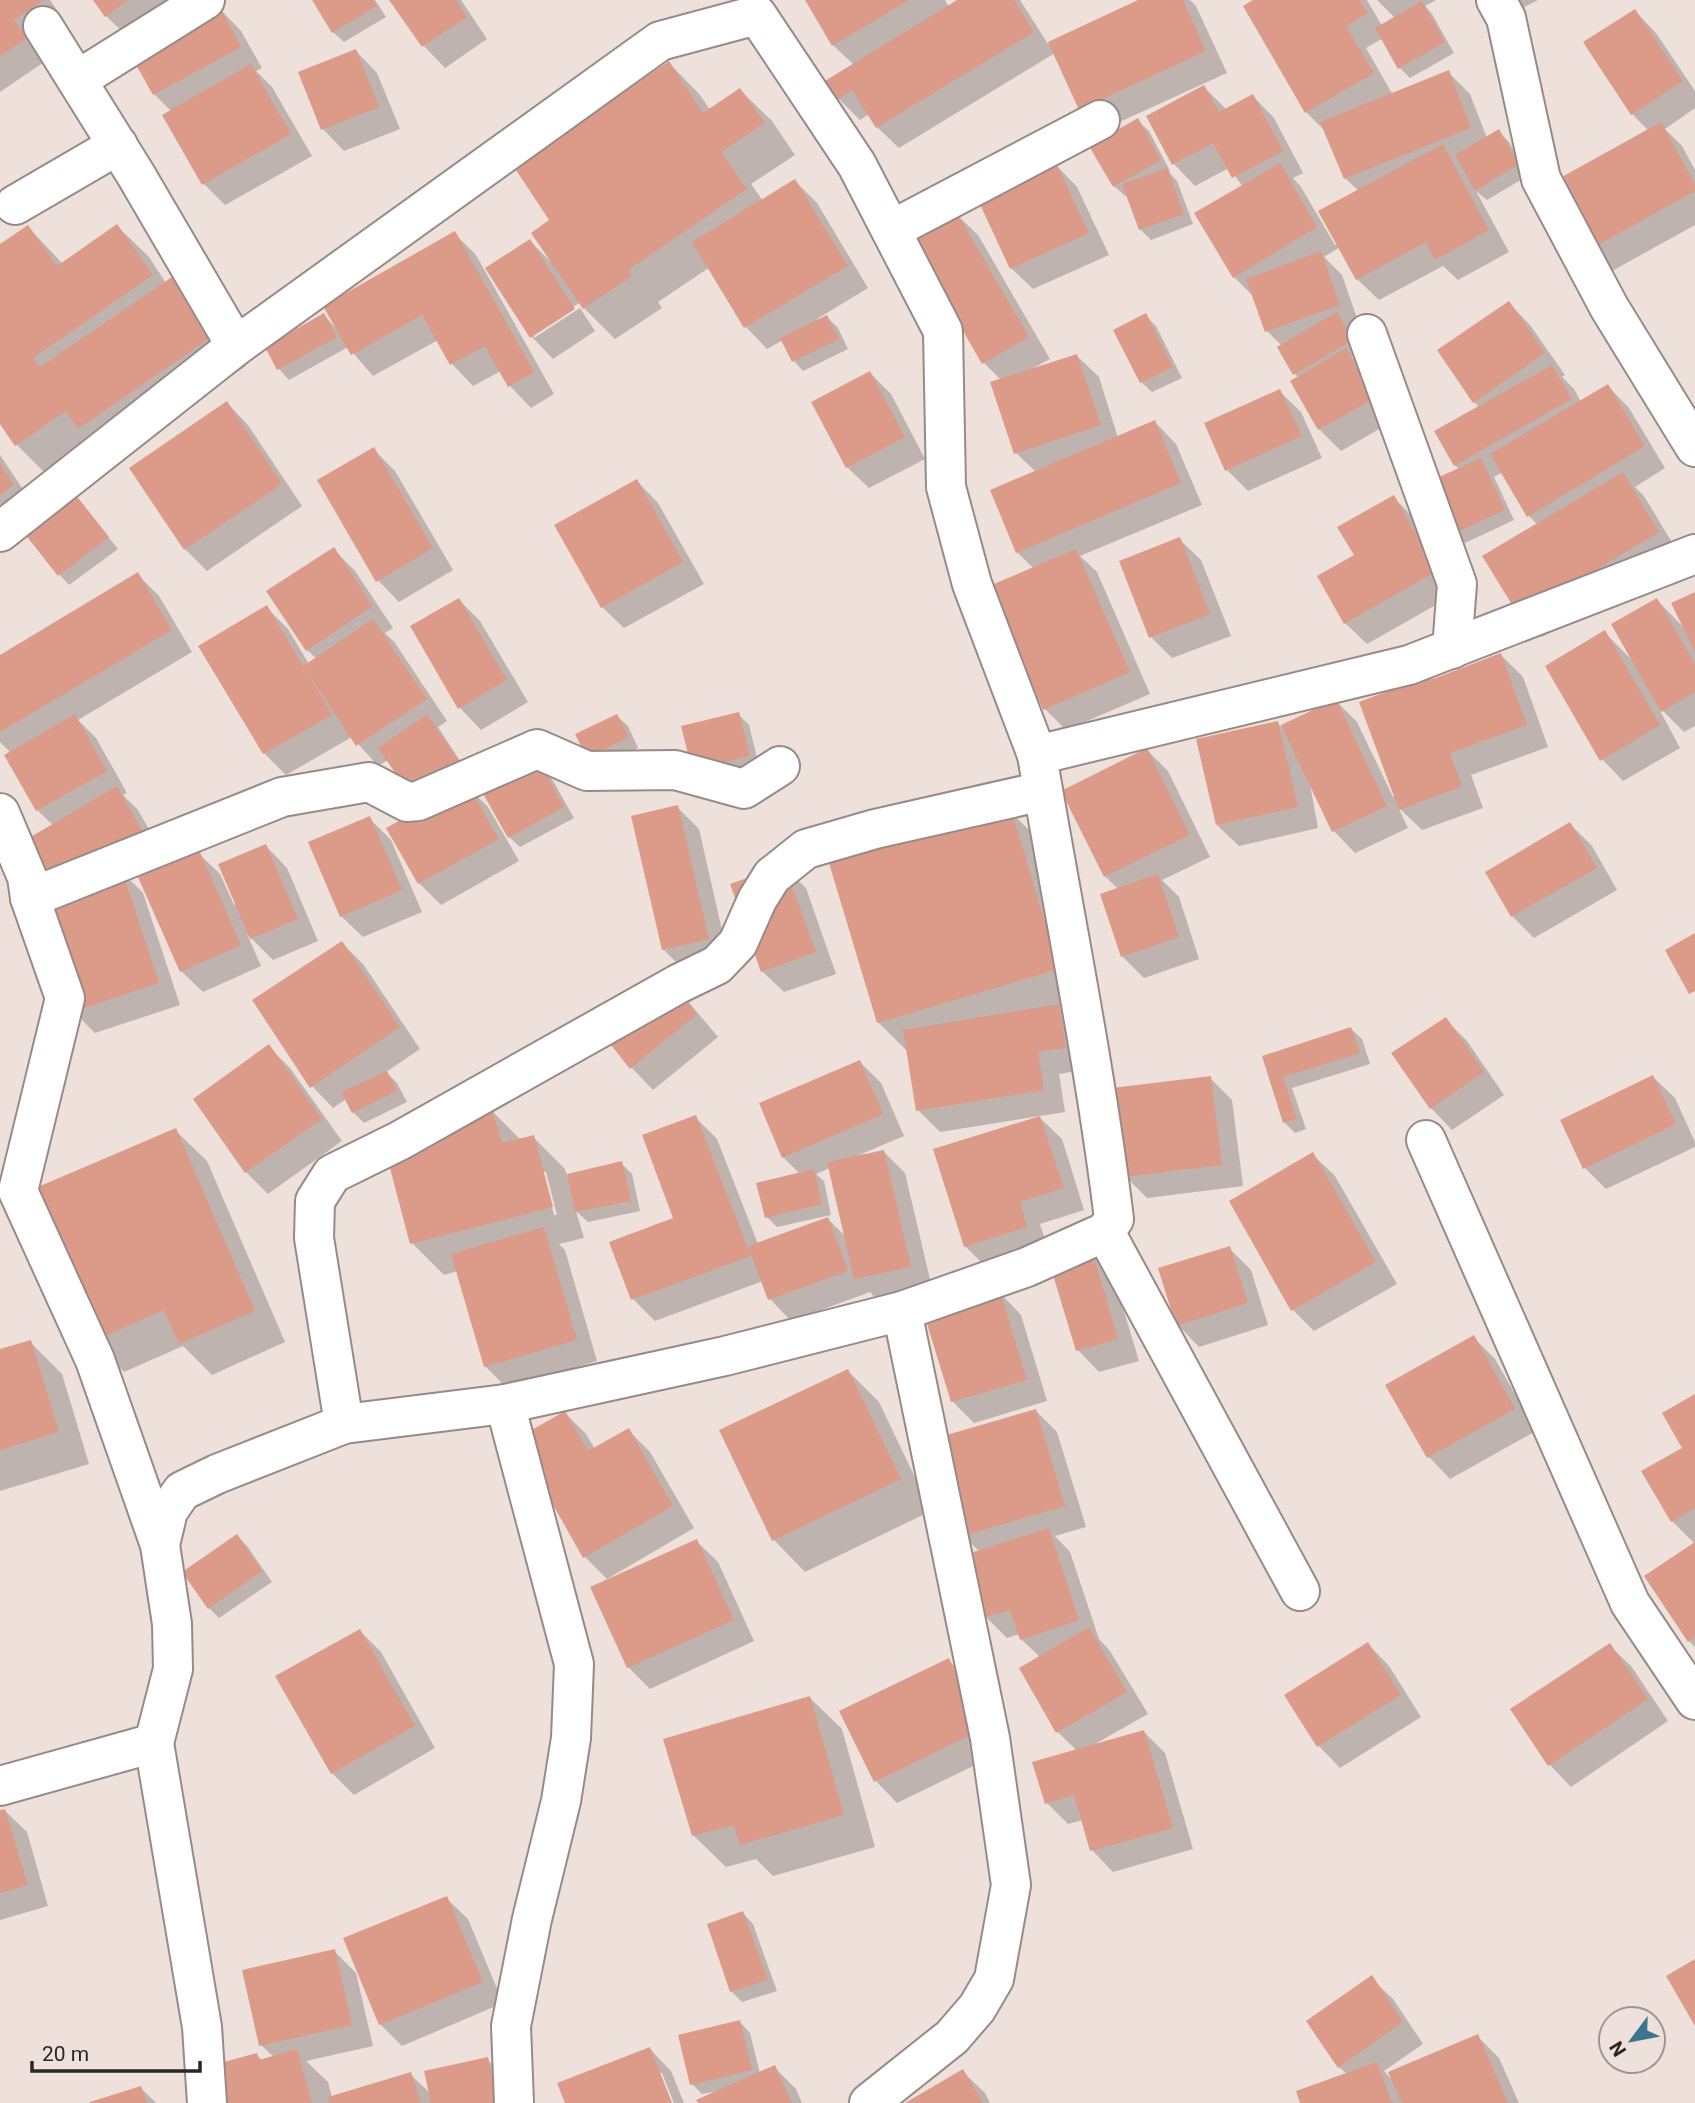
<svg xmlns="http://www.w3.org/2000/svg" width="1695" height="2103" viewBox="0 0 1695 2103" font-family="Roboto,sans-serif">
	<rect width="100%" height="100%" fill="#eee0db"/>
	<!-- shadow -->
	<g fill="#0003" fill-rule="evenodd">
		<path d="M0,0H50L65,22L34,42L47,60L0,92Z"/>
		<path d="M95,0H178L128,37L106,16Z"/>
		<path d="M314,0H375L386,17L344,42L333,32Z"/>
		<path d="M391,0H461L487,39L445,68L424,46Z"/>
		<path d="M807,0H945L949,7L960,0H1020L1048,44L1142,0H1190L1196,6L1227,73L1102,130L1055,53L899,148L877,127L869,114L860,120L838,98L854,65L833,45Z"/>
		<path d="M1257,0H1367L1382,26L1395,18L1377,0H1436L1425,6L1432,14L1454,53L1410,78L1400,68L1383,38L1366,48L1393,95L1448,72L1470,94L1487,138L1498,131L1509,142L1529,175L1487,200L1476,191L1509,252L1458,280L1443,266L1379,300L1357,279L1340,247L1324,257L1342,275L1360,327L1362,351L1352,357L1367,372L1395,420L1341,451L1319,429L1292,382L1299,378L1295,374L1282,346L1267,331L1254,297L1234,277L1243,187L1229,168L1195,186L1174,164L1148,117L1204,87L1226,109L1253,96L1274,118L1303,173L1293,178L1301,187L1335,245L1338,244L1359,191L1345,178L1326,132L1306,112Z"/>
		<path d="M1509,0H1538L1519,10Z"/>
		<path d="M220,9L241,31L262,68L256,71L272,87L312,156L225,205L204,184L171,111L154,94Z"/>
		<path d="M1635,11L1656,33L1695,91V108L1665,129L1682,146L1695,170V225L1612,271L1590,249L1649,131L1632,114L1586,43Z"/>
		<path d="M356,51L377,73L400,129L344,151L323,129L300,73Z"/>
		<path d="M669,63L700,95L710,110L740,90L772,121L795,155L751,184L763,201L795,181L817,203L868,288L817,319L818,322L827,317L838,328L848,349L803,371L793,360L783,340L767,349L746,327L710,267L658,302L662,308L615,339L579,303L534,334V338L580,308L595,331L553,359L532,337L488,268L530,241L550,261L551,260L552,221Z"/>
		<path d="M1138,121L1149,131L1170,171L1169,172L1177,181L1193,224L1151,240L1140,229L1128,195L1125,196L1114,186Z"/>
		<path d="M1056,165L1077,187L1109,255L1033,289L1011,268Z"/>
		<path d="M956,214L978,235L1050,359L1033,368L1077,356L1099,377L1118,438L1155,422L1176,444L1202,505L1080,556L1097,572L1150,694L1066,730L1045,709L1034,569L1017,552L1036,472L1016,453L1001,380L984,363Z"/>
		<path d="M117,226L149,257L166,283L206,308L246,366L111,459L48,476L16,444L0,421V246L28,227L63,264Z"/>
		<path d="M454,233L476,255L554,394L531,408L510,386L501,371L473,386L452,364L438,340L373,376L348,347L289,380L279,369L267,347L324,315L335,327Z"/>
		<path d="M1509,303L1530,325L1565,375L1562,377L1574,389L1581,402L1608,386L1629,408L1665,468L1635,487L1644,496L1679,554L1542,637L1520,615L1538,525L1529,516L1503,472L1494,477L1514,520L1465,543L1454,533L1460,470L1455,465L1480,408L1474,402Z"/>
		<path d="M1145,315L1156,326L1182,378L1152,392L1141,382Z"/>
		<path d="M870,373L891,394L925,459L869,488L847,467Z"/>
		<path d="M1279,391L1301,412L1322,458L1248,491L1227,470Z"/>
		<path d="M227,403L248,425L302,506L207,571L185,549L131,468Z"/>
		<path d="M373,449L395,471L453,570L399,602L378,580Z"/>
		<path d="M0,455L35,507L0,530Z"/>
		<path d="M637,481L658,503L704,584L624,628L602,607Z"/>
		<path d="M75,496L118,549L69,585L59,574Z"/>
		<path d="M1393,497L1415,519L1457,593L1367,644L1345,623L1356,556Z"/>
		<path d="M1179,539L1201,560L1231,636L1172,658L1151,637Z"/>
		<path d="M333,549L355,571L393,628L385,633L395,643L447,721L438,727L470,776L388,760L378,766L352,737L286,775L264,753L266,607L288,629L309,664L317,659L307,650Z"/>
		<path d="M138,575L159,596L192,652L78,720L96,738L127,793L123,795L138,810L164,856L128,878L143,893L180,1005L95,1033L73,1011L54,826L37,810L11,753L0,742V657Z"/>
		<path d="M1695,594V726L1684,732L1657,705L1680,748L1623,781L1602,759L1605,633L1632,660L1657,600L1684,628Z"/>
		<path d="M459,600L480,621L528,702L481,730L460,708Z"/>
		<path d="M1501,655L1523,677L1548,747L1471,775L1483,808L1422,830L1398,807L1408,828L1355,853L1334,831L1309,779L1318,828L1239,846L1217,825L1277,723L1282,727L1336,701L1357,722L1393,797L1395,796Z"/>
		<path d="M738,714L749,725L759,766L704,780Z"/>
		<path d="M617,716L628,726L638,748L599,768L588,757Z"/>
		<path d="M1147,750L1168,771L1210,857L1162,880L1179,897L1199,959L1144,978L1122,956L1118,889L1105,876Z"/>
		<path d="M548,772L574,818L520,847L509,837L484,791Z"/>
		<path d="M467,786L488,807L519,861L441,905L419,883L389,829Z"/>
		<path d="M677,807L699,829L729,961L685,971L663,949Z"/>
		<path d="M1010,811L1042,843L1089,1000L1061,1009L1080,1028L1087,1069L1059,1074L1065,1112L940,1132L918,1110L908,1052L878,1022Z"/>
		<path d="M369,818L391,840L422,912L363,937L341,916Z"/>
		<path d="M1570,824L1592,846L1617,890L1534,938L1512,916Z"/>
		<path d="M266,846L287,868L318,941L273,960L247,934L261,966L203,992L181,971L198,853L220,874L234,905L237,904Z"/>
		<path d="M784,867L806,888L836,974L784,992L762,971Z"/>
		<path d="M342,943L363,964L420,1049L386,1072L397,1083L407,1102L364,1123L353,1112L346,1099L333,1108L312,1086Z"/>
		<path d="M687,1000L718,1037L653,1090L632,1068L602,1031Z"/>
		<path d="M1445,1019L1467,1041L1504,1095L1452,1130L1431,1108Z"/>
		<path d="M1351,1029L1362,1039L1370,1064L1292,1088L1306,1129L1295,1133L1284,1122L1264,1057Z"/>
		<path d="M269,1047L290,1068L342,1141L268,1194L246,1172L195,1099Z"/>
		<path d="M860,1062L881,1083L904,1136L859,1155L884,1152L905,1173L932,1288L877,1300L870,1292L791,1321L770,1299L763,1281L655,1321L633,1299L675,1219L695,1117L717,1139L758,1244L828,1219L846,1237L830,1168L816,1174L824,1181L831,1215L777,1227L767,1217L800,1174L783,1157Z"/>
		<path d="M1653,1077L1675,1098L1695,1142V1147L1606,1189L1585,1168Z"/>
		<path d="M1210,1078L1232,1100L1243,1186L1147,1198L1125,1176Z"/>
		<path d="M492,1111L521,1140L533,1137L565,1169L567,1176L621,1163L632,1174L640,1211L588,1222L576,1211L584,1238L559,1244L565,1250L597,1361L507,1388L485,1366L458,1271L444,1275L412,1243ZM542,1172H546L557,1215H554Z"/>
		<path d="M1039,1117L1062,1139L1084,1210L1040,1224L1048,1249L987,1268L965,1246Z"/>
		<path d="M175,1130L207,1161L285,1342L212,1375L183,1346L124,1372L93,1341Z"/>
		<path d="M1313,1155L1335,1176L1397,1284L1314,1331L1293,1310Z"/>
		<path d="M1229,1248L1251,1270L1268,1325L1199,1347L1178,1325Z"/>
		<path d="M1092,1253L1113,1275L1139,1361L1099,1372L1078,1350Z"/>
		<path d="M1000,1293L1021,1315L1047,1401L974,1423L952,1401Z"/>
		<path d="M1473,1337L1495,1359L1536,1431L1450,1479L1429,1457L1387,1386Z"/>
		<path d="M30,1342L62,1374L89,1464L0,1491V1351Z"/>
		<path d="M848,1371L879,1402L931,1511L805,1572L774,1540Z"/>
		<path d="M1695,1396V1544L1672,1521Z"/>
		<path d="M1036,1411L1057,1432L1086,1527L1055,1536L1070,1552L1099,1639L1110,1651L1148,1714L1095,1744L1144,1732L1165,1753L1193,1849L1113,1872L1092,1850L1083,1820L1068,1824L1047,1803L1077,1751L1058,1732L1040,1657L1021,1639L1020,1634L1007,1638L985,1616L980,1552L963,1536Z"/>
		<path d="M565,1413L586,1434L595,1449L628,1430L650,1452L694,1528L607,1579L585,1557L518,1440Z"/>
		<path d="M237,1536L247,1546L272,1582L219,1618L209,1608Z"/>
		<path d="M696,1541L718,1562L754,1641L650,1689L628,1667Z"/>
		<path d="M1695,1544V1647L1689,1641Z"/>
		<path d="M360,1631L381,1652L435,1748L354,1795L332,1773Z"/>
		<path d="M1368,1644L1389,1666L1421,1717L1340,1768L1319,1746L1287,1695Z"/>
		<path d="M1609,1645L1631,1666L1668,1721L1571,1787L1550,1765L1513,1710Z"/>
		<path d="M948,1660L970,1681L1004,1751L897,1803L876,1781Z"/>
		<path d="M810,1698L842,1729L875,1847L773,1876L756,1859L726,1867L694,1836L665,1740Z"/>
		<path d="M5,1811L27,1832L48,1906L0,1920V1812Z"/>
		<path d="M446,1898L468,1919L503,2003L402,2046L380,2024Z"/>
		<path d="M743,1913L753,1924L777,1991L742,2002L732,1992L709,1925Z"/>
		<path d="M334,1951L356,1973L373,2046L306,2061L328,2082L332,2098L410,2074L430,2093L487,2059L509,2081L514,2103H221L257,2055L263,2061L274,2057L261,2045Z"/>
		<path d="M1371,1978L1393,1999L1423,2044L1384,2071L1393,2081L1477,2036L1499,2058L1519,2103H1302L1347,2074L1339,2067Z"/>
		<path d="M740,2022L750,2033L760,2074L775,2068L796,2089L802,2103H700L718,2091L702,2094L692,2084Z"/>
		<path d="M650,2049L671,2071L684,2103H674L662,2073H658L670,2103H567Z"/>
		<path d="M963,2072L985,2093L990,2103H908Z"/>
		<path d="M141,2088L156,2103H94Z"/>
	</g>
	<!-- building -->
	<g fill="#dc9b88">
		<path d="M0,0H44L14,20L27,38L0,56Z"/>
		<path d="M93,0H128L105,17Z"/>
		<path d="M312,0H373L377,6L332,33Z"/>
		<path d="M389,0H456L467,17L422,47Z"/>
		<path d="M805,0H909L832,46Z"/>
		<path d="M957,0H1014L1034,32L876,128L852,90L837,100L825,81Z"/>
		<path d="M1138,0H1183L1206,51L1079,110L1048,42Z"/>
		<path d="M1253,0H1360L1368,13L1346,26L1374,73L1305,113L1243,6Z"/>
		<path d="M1422,1L1445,42L1398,69L1375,28Z"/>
		<path d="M220,7L241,47L153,95L131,56Z"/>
		<path d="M1635,9L1683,81L1631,115L1583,42Z"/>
		<path d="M356,49L379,107L321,130L298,72Z"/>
		<path d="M669,61L703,113L740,88L765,123L721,152L747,189L628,270L632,276L583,309L531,233L549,220L514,167Z"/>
		<path d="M251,64L291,134L202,185L162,115Z"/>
		<path d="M1449,70L1471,128L1344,179L1320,122Z"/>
		<path d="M1204,85L1219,112L1253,94L1283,151L1232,178L1213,143L1172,165L1146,116Z"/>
		<path d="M1138,118L1161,160L1113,187L1089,146Z"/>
		<path d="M1661,122L1695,184V191L1589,250L1551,183Z"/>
		<path d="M1499,129L1519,164L1475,191L1455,155Z"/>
		<path d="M1443,144L1489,230L1435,260L1426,242L1356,280L1318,211Z"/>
		<path d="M1056,163L1089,233L1010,269L978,200Z"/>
		<path d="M1280,163L1317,227L1233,278L1194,213Z"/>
		<path d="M1167,168L1184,214L1139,230L1122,184Z"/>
		<path d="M795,179L848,266L744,328L692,242Z"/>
		<path d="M956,211L1029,337L982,364L910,238Z"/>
		<path d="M117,224L153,275L33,358L40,367L175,275L216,334L78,429L66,411L15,446L0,424V244L28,225L57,266Z"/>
		<path d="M455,231L534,372L508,387L485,346L450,365L422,315L351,355L323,306Z"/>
		<path d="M530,239L575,309L530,338L485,268Z"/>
		<path d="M1321,251L1340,305L1265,332L1246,279Z"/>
		<path d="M1509,301L1545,353L1473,403L1437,350Z"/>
		<path d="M1337,312L1353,340L1293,375L1277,347Z"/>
		<path d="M324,313L337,337L277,370L265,347Z"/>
		<path d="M1146,313L1173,367L1140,383L1113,330Z"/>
		<path d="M827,315L839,339L792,362L780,338Z"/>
		<path d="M1346,348L1375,398L1318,430L1290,381Z"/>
		<path d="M1077,354L1101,425L1014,454L990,382Z"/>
		<path d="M1552,365L1572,399L1454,466L1434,431Z"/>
		<path d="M870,371L905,437L846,468L811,402Z"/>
		<path d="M1608,384L1645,446L1527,517L1490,454Z"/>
		<path d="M1280,389L1302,436L1225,471L1204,423Z"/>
		<path d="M227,401L282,484L184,550L129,468Z"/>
		<path d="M1155,420L1181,483L1016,553L990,490Z"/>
		<path d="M374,447L433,548L376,582L317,480Z"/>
		<path d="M1481,458L1505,510L1453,534L1428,482Z"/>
		<path d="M0,463L14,485L0,495Z"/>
		<path d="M1623,472L1659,532L1519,616L1482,556Z"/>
		<path d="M637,479L683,562L601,608L554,525Z"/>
		<path d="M75,494L109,537L58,576L24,533Z"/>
		<path d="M1394,495L1437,571L1344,624L1317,576L1354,555L1337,527Z"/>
		<path d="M1180,537L1210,614L1149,638L1119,561Z"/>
		<path d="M334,547L373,606L306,651L266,591Z"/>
		<path d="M1076,549L1130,672L1043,710L989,586Z"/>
		<path d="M138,572L172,630L0,732V655Z"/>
		<path d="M1695,592V652L1671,603Z"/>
		<path d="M459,598L507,680L458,709L410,626Z"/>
		<path d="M1657,598L1695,664V692L1661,712L1611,624Z"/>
		<path d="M267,605L303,666L373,619L427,699L356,746L305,668L332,715L263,754L198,646Z"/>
		<path d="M1605,630L1660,725L1600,761L1545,666Z"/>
		<path d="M1501,653L1527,725L1450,753L1462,786L1399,810L1359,702L1431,675L1433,679Z"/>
		<path d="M1336,699L1387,806L1332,832L1281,725Z"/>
		<path d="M739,712L750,756L692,770L681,726Z"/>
		<path d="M75,714L107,771L36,811L4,755Z"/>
		<path d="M427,714L461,764L412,797L378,748Z"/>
		<path d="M617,714L629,737L587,758L575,734Z"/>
		<path d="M1278,721L1298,807L1216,825L1196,739Z"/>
		<path d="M1147,748L1190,835L1104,877L1061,791Z"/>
		<path d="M538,759L564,807L508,838L481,790Z"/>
		<path d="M467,783L499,839L418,884L386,828Z"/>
		<path d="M117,786L144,834L44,893L17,845Z"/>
		<path d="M678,805L709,939L662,950L631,816Z"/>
		<path d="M1011,809L1059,969L877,1023L829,863Z"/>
		<path d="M370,816L402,890L340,917L308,842Z"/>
		<path d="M1570,822L1597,868L1511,917L1485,872Z"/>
		<path d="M266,844L298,919L250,939L218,864Z"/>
		<path d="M199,850L241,945L180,972L138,877Z"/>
		<path d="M784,865L816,952L761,972L730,884Z"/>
		<path d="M122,870L159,983L72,1012L34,898Z"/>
		<path d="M1158,874L1179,937L1121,957L1100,894Z"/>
		<path d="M1695,933V991L1689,994L1665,950Z"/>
		<path d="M342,941L400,1027L310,1088L252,1000Z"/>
		<path d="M666,976L697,1014L630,1069L600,1031Z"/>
		<path d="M1059,1004L1066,1048L1038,1052L1044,1090L916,1111L903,1030Z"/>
		<path d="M1446,1017L1484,1072L1430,1109L1391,1053Z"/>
		<path d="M1351,1027L1360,1053L1283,1077L1297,1119L1283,1123L1262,1056Z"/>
		<path d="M269,1044L322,1119L245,1173L193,1099Z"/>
		<path d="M860,1060L883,1114L782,1158L759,1103Z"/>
		<path d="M387,1071L397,1091L352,1113L341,1092Z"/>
		<path d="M1653,1075L1676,1124L1583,1169L1560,1120Z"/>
		<path d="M1211,1076L1222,1165L1124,1177L1112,1088Z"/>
		<path d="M492,1109L502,1143L534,1135L553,1207L410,1244L382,1138Z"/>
		<path d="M696,1115L751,1256L631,1300L609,1242L673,1218L642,1135Z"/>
		<path d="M1040,1116L1064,1188L1020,1202L1027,1227L964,1247L933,1149Z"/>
		<path d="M176,1128L255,1311L179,1344L164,1310L91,1342L26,1192Z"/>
		<path d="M884,1150L911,1267L854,1279L827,1162Z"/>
		<path d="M1313,1152L1376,1262L1291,1311L1229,1201Z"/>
		<path d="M622,1161L631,1201L575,1212L567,1174Z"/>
		<path d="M814,1169L822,1204L765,1218L756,1183Z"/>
		<path d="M828,1217L848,1271L768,1300L748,1246Z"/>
		<path d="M544,1227L577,1340L484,1367L451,1254Z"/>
		<path d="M1230,1246L1248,1303L1176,1326L1158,1268Z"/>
		<path d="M1092,1251L1118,1339L1076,1351L1050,1265Z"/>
		<path d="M1000,1291L1027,1380L951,1402L924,1314Z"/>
		<path d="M1474,1335L1515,1409L1427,1458L1385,1385Z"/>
		<path d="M31,1340L59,1432L0,1450V1349Z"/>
		<path d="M848,1369L901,1479L772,1541L719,1430Z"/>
		<path d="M1695,1394V1508L1671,1522L1641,1471L1682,1448L1662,1413Z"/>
		<path d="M1036,1409L1065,1506L962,1536L933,1439Z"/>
		<path d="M565,1411L588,1451L629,1428L673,1506L583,1558L516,1439Z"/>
		<path d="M1049,1528L1079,1620L1020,1640L1010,1610L984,1617L964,1555Z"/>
		<path d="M237,1534L262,1571L208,1609L182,1572Z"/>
		<path d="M697,1539L734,1620L627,1668L590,1587Z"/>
		<path d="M1695,1542V1637L1688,1642L1644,1576Z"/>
		<path d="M1089,1627L1127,1692L1056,1733L1019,1668Z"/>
		<path d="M360,1629L415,1726L331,1774L275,1676Z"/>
		<path d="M1368,1642L1401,1695L1317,1747L1284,1695Z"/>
		<path d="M1610,1643L1648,1699L1548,1766L1510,1709Z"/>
		<path d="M949,1658L983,1729L874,1782L839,1711Z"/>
		<path d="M810,1696L844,1815L740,1845L734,1825L692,1836L663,1739Z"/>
		<path d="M1144,1730L1173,1828L1090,1851L1074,1795L1045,1804L1032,1762Z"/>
		<path d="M5,1809L28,1885L0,1893V1810Z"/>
		<path d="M447,1896L483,1982L379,2025L343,1938Z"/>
		<path d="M743,1911L768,1980L730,1992L707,1924Z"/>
		<path d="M335,1949L352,2025L259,2046L242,1970Z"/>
		<path d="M1695,1959V2026L1666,1976Z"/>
		<path d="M1372,1975L1403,2022L1338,2068L1306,2021Z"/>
		<path d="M740,2020L752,2070L690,2085L678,2035Z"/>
		<path d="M1478,2034L1508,2103H1402L1388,2072Z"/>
		<path d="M650,2047L672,2103H565L557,2083Z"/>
		<path d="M297,2049L312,2103H220L209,2066L257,2053L259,2060Z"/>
		<path d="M488,2057L498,2103H431L424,2071Z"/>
		<path d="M1377,2062L1392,2103H1300L1296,2091Z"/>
		<path d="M775,2065L792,2103H698L696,2100Z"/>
		<path d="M963,2069L983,2103H905Z"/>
		<path d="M411,2072L421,2103H330L328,2097Z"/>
		<path d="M141,2086L147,2103H90V2102Z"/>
	</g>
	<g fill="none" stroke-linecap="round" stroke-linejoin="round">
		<defs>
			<g id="minor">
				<path d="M1496,0L1506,18L1541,179L1609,307L1695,447"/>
				<path d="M43,26L136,175L236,346"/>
				<path d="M77,80L205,0"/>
				<path d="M15,205L118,145"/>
				<path d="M891,230L1100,120"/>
				<path d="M1367,334L1457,584L1452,649"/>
				<path d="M0,532L236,346L660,41L757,15L857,165L943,331L946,487L972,584L1037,755"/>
				<path d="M0,813L27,877L30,898L65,998L18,1191L95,1360L160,1545"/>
				<path d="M30,898L282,797L369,782L407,802L418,801L537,749L587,771L675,770L744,789L780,766"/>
				<path d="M1426,1140L1630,1603L1695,1700"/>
				<path d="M1105,1232L1300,1591"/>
				<path d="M505,1404L574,1664L571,1738L561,1801L532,1919L511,2026L514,2103"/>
				<path d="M344,1424L314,1238L315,1201L332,1174L399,1141L678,984L717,965L738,943L757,900L772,876L806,849L875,829L1043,791"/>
				<path d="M154,1743L202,2027L207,2103"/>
				<path d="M0,1786L154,1743L173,1669L172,1624L160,1545L168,1511L182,1491L217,1474L344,1424L505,1404L725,1356L902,1311L1027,1267L1105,1232L1114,1219C1095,1064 1063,910 1037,755L1409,665L1695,554"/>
				<path d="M869,2103L952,2037L977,2008L994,1979L1011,1885L990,1738L902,1311"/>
			</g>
		</defs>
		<!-- minor casing -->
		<use href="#minor" stroke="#988b87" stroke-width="42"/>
		<!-- minor -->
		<use href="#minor" stroke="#fff" stroke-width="38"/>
	</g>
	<!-- north arrow -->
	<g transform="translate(1632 2040) rotate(238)"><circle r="33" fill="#eee0db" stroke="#a09693" stroke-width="2"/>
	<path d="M0-5L12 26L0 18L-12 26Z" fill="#3c758e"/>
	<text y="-10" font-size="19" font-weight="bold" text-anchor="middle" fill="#2c2726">N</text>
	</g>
	<!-- scale -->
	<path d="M32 2061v10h168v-10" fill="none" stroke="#2c2726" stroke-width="3.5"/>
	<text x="42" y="2061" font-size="21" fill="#2c2726" stroke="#eee0db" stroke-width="5" paint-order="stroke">20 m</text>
</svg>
